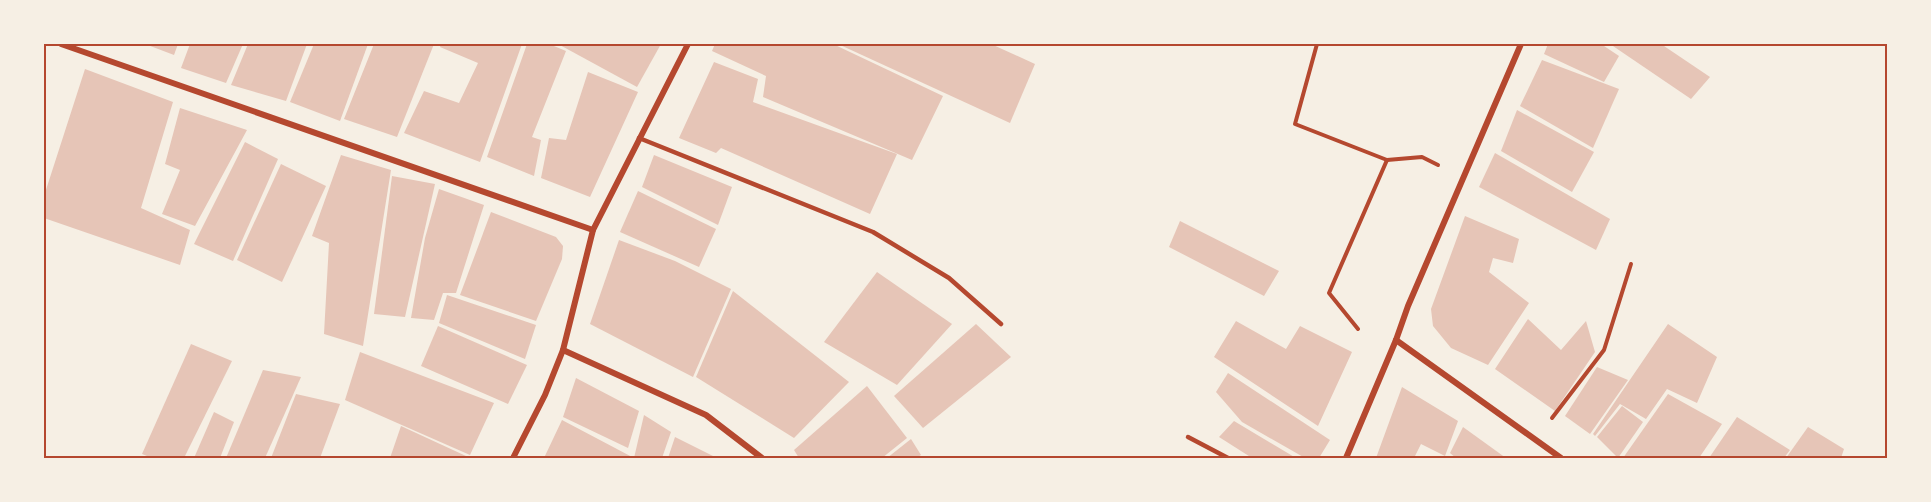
<svg xmlns="http://www.w3.org/2000/svg" width="1931" height="502" viewBox="0 0 1931 502" font-family="'Nunito Sans',sans-serif">
	<rect width="100%" height="100%" fill="#f6efe4"/>
	<!-- building -->
	<g fill="#e6c5b7">
		<path d="M145,44H178L174,55Z"/>
		<path d="M190,44H243L226,83L181,68Z"/>
		<path d="M248,44H307L286,101L231,85Z"/>
		<path d="M314,44H368L340,121L290,102Z"/>
		<path d="M374,44H434L397,137L344,119Z"/>
		<path d="M441,44H522L480,162L404,133L424,91L459,103L478,63L440,47Z"/>
		<path d="M527,44H549L566,51L532,137L541,140L534,176L487,157Z"/>
		<path d="M558,44H661L637,87Z"/>
		<path d="M715,44H833L943,96L912,160L763,97L766,76L712,51Z"/>
		<path d="M838,44H991L1035,64L1010,123Z"/>
		<path d="M1548,44H1601L1619,56L1604,82L1544,54Z"/>
		<path d="M1610,44H1661L1710,77L1691,99Z"/>
		<path d="M1542,60L1619,89L1593,148L1520,106Z"/>
		<path d="M714,62L758,79L753,102L897,154L870,214L721,148L716,153L679,138Z"/>
		<path d="M85,69L173,102L141,208L190,230L180,265L44,218V196Z"/>
		<path d="M588,72L638,92L590,197L541,178L549,138L566,140Z"/>
		<path d="M180,108L247,130L195,226L162,214L180,170L165,164Z"/>
		<path d="M1517,110L1594,152L1572,192L1501,151Z"/>
		<path d="M245,142L278,159L233,261L194,244Z"/>
		<path d="M1495,153L1610,219L1596,250L1479,187Z"/>
		<path d="M341,155L391,170L363,346L324,334L329,243L312,236Z"/>
		<path d="M654,155L732,187L718,225L642,187Z"/>
		<path d="M281,164L326,186L282,282L237,260Z"/>
		<path d="M392,176L435,184L405,317L374,314Z"/>
		<path d="M439,189L484,205L456,293H443L434,320L411,318L425,238Z"/>
		<path d="M638,191L716,229L699,267L620,232Z"/>
		<path d="M491,212L556,237L563,246L562,259L536,321L460,295Z"/>
		<path d="M1465,216L1519,239L1513,263L1493,258L1489,272L1529,303L1488,365L1451,348L1433,326L1431,309Z"/>
		<path d="M1180,221L1279,271L1264,296L1169,247Z"/>
		<path d="M619,240L675,261L731,289L693,377L590,324Z"/>
		<path d="M877,272L952,324L897,385L824,342Z"/>
		<path d="M733,291L849,382L794,438L696,377Z"/>
		<path d="M447,295L536,325L525,359L439,323Z"/>
		<path d="M1528,319L1561,350L1586,321L1595,352L1555,411L1495,369Z"/>
		<path d="M1236,321L1286,349L1300,326L1352,352L1318,426L1214,357Z"/>
		<path d="M976,324L1011,357L923,428L894,396Z"/>
		<path d="M1668,324L1717,357L1697,403L1667,389L1646,419L1620,404L1595,436L1593,434Z"/>
		<path d="M438,326L527,365L508,404L421,366Z"/>
		<path d="M191,344L232,361L184,458H152L142,454Z"/>
		<path d="M360,352L494,403L470,455L345,400Z"/>
		<path d="M1597,367L1628,380L1590,434L1565,416Z"/>
		<path d="M263,370L301,377L265,458H226Z"/>
		<path d="M1228,373L1330,440L1319,458H1305L1242,422L1216,392Z"/>
		<path d="M576,378L639,411L628,448L563,417Z"/>
		<path d="M867,386L907,438L882,458H799L794,450Z"/>
		<path d="M1402,387L1458,421L1445,456L1421,444L1414,458H1376Z"/>
		<path d="M296,394L340,404L320,458H271Z"/>
		<path d="M1668,394L1722,424L1699,458H1623Z"/>
		<path d="M1622,406L1643,422L1618,458L1597,437Z"/>
		<path d="M214,412L234,422L220,458H194Z"/>
		<path d="M644,415L671,432L662,458H544L562,420L634,458Z"/>
		<path d="M1737,417L1790,450L1784,458H1709Z"/>
		<path d="M1234,421L1296,458H1252L1219,437Z"/>
		<path d="M401,426L466,456L465,458H390Z"/>
		<path d="M1463,427L1506,458H1456L1450,453Z"/>
		<path d="M1808,427L1844,449L1841,458H1786Z"/>
		<path d="M675,437L717,458H668Z"/>
		<path d="M911,439L921,455L916,458H887Z"/>
	</g>
	<g fill="none" stroke-linecap="round" stroke-linejoin="round">
		<!-- path -->
		<g stroke="#b5482f" stroke-width="4">
			<path d="M1317,44L1295,124L1387,160L1422,157L1438,165"/>
			<path d="M1358,329L1329,293L1387,160"/>
			<path d="M1552,418L1604,350L1631,264"/>
		</g>
		<!-- service -->
		<g stroke="#b5482f" stroke-width="4.5">
			<path d="M639,138L873,232L949,278L1001,324"/>
			<path d="M1188,437L1228,458"/>
		</g>
		<!-- minor -->
		<g stroke="#b5482f" stroke-width="6">
			<path d="M61,44L593,230"/>
			<path d="M1396,340L1561,458"/>
			<path d="M563,350L706,415L762,458"/>
			<path d="M513,458L545,395L563,350L593,230L688,44"/>
			<path d="M1346,458L1396,340L1408,306L1521,44"/>
		</g>
	</g>
	<!-- border -->
	<rect width="1931" height="502" fill="none" stroke="#f6efe4" stroke-width="90"/>
	<rect x="45" y="45" width="1841" height="412" fill="none" stroke="#b5482f" stroke-width="2"/>
</svg>
